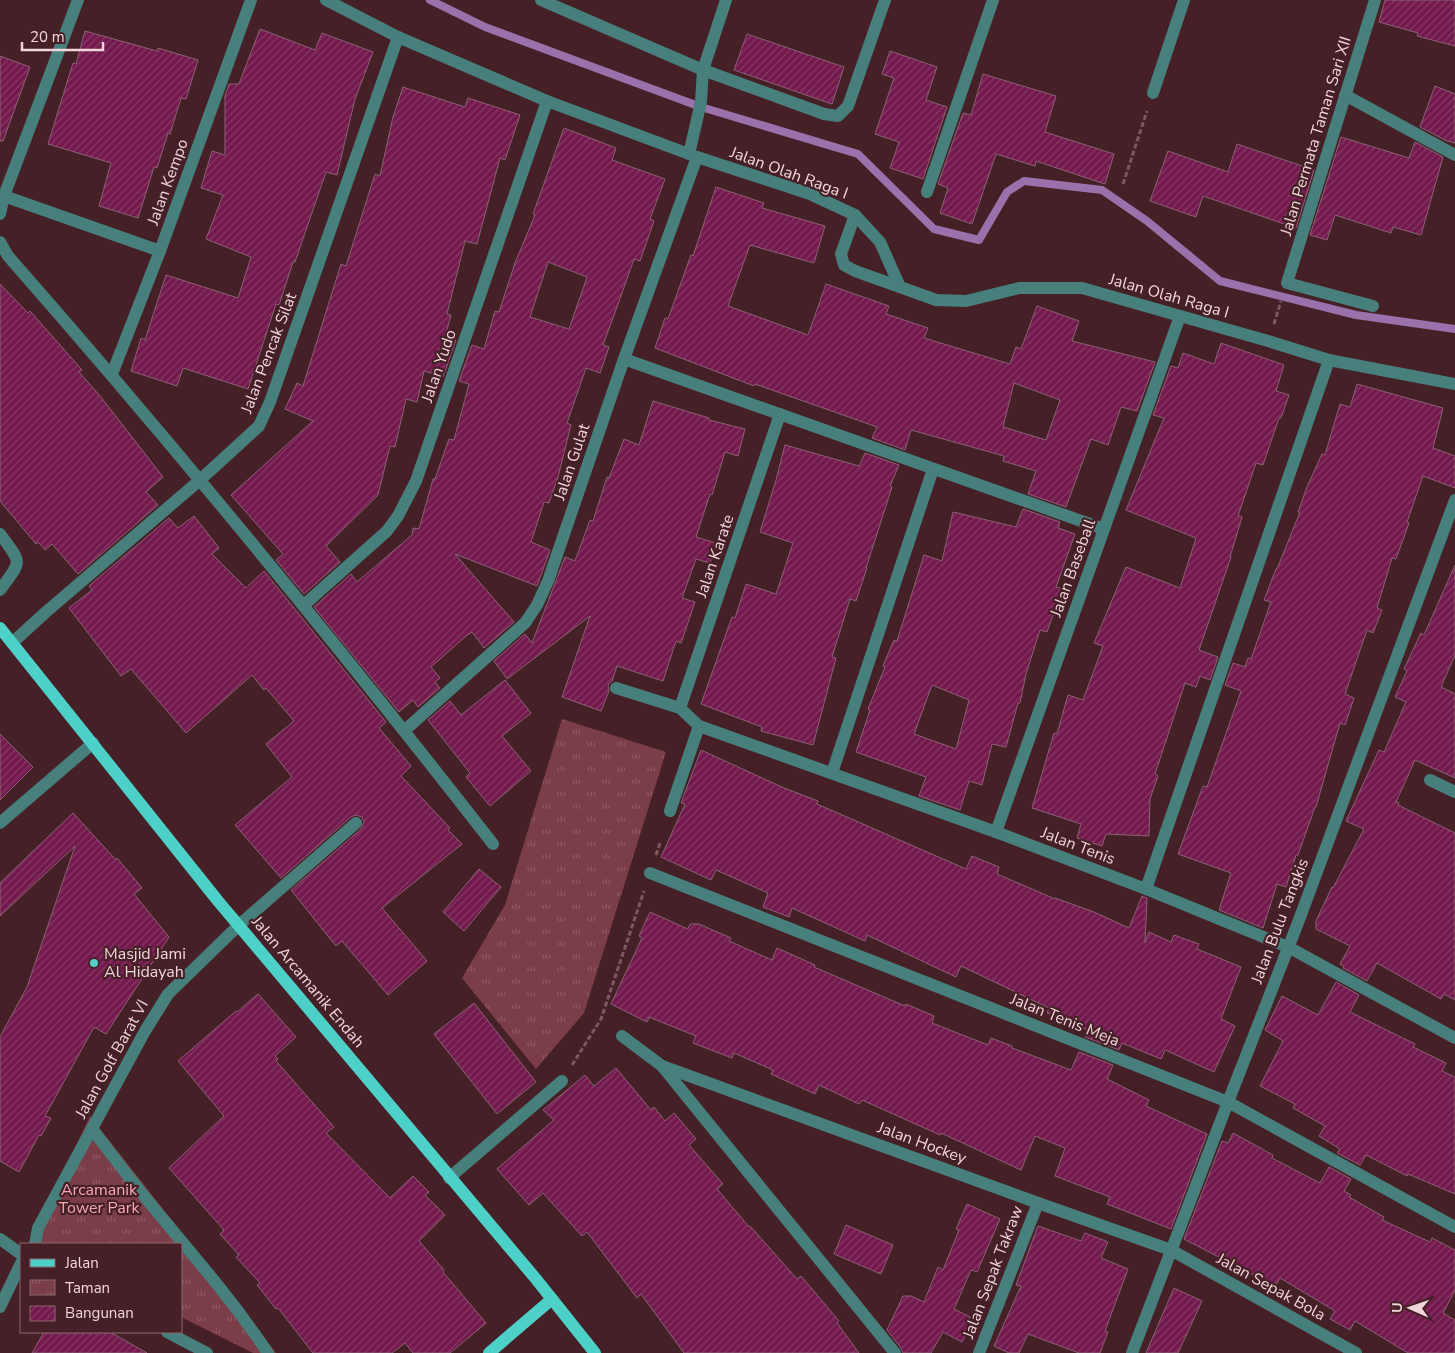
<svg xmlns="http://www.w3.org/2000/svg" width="1455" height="1353" viewBox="0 0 1455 1353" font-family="'Nunito Sans',sans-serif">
	<defs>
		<pattern id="park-tufts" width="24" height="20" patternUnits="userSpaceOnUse" patternTransform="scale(1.25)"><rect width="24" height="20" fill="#7b3e49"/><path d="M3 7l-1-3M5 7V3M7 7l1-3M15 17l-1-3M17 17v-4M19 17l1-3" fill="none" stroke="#8e5963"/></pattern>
		<pattern id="building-hatch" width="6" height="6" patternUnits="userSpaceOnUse" patternTransform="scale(1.25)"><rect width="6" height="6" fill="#73194d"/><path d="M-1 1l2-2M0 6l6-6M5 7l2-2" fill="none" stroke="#873a66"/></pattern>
	</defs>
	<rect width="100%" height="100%" fill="#462027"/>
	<!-- park -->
	<g fill="url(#park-tufts)">
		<path d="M562,719L666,752L584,1013L536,1069L462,978L505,905Z"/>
		<path d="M90,1116L276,1353H253L181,1317V1244H37L31,1241Z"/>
	</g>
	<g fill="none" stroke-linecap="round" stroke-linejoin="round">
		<!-- stream -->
		<path stroke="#9b71ab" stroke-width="8" d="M430,0L485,27L701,107L858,154L934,229L979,240L1007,192L1024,181L1102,190L1147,221L1220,281L1356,315L1455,329"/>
	</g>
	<!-- building -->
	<g fill="url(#building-hatch)" stroke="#8b6275" fill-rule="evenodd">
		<path d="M1385,0H1455V46L1417,36L1418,33L1379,22Z"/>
		<path d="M260,29L315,50L322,33L373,52L355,99L337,175L326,172L295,262H293L279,305L276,304L248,389L183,368L177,386L131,371L141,338L145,340L166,275L238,298L251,257L206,239L223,195L201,188L212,151L225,155V96L229,84H239Z"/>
		<path d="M85,31L157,51L158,48L198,60L186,99L181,98L170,134L168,133L157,168L154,167L138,218L99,206L111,163L48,144L73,63L76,64Z"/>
		<path d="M747,34L844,67L832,104L734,70Z"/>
		<path d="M890,51L937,67L926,100L947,107L923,179L890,168L899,142L875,134L894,78L882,74Z"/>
		<path d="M0,56L30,67L3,141H0Z"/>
		<path d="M983,74L1056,96L1045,132L1114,154L1105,184L1036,161L1035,166L996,154L972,224L940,213L948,188L938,184L963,113L971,115Z"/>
		<path d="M1435,86L1455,94V143L1447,141L1420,127Z"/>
		<path d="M403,87L465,107L468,98L520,115L505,160L500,158L477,244L465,241L447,314L451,315L445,337L456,340L443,377L424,371L417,402L406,399L395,447L390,446L378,495L326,546L340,562L304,594L276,560L283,554L231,495L313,421L285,409L297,383L303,386L341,264L346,266L375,174L380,176L393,117Z"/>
		<path d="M564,128L616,148L612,160L665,179L650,219L654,221L640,261L634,259L617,307L603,345L609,347L600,373L586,368L567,423L571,425L558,477L549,503L544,502L531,542L550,550L537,586L455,554L514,622L484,648L472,632L466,636L431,667L440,678L435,682L440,688L418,707L413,700L399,712L314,607L351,574L357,582L412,535L413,528L419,529L433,479H435L449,439L454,440L469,384L459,381L472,345L484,349L495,311L499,312L515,263L535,215L533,214ZM548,262L587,277L569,329L530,317Z"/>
		<path d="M1341,137L1409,158L1415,142L1443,157L1421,235L1393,227L1391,233L1335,215L1327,240L1310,235Z"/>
		<path d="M1237,144L1314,170L1296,228L1203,196L1196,217L1150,201L1168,151L1228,172Z"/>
		<path d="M716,187L764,203L762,208L825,226L814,263L750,245L728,306L808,335L826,284L889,306L886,314L928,328L924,338L1010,364L1016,347L1021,349L1037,306L1079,321L1072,341L1155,362L1137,411L1121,407L1108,445L1091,439L1066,507L1028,494L1036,471L1003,461L1004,456L911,430L905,450L872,438L877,427L755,384L754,386L655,348L665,318L668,319L691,255L693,256ZM1014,383L1060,400L1046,440L1003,427Z"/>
		<path d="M0,284L28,313L30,311L82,370L79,372L100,396L163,477L146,492L158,505L78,574L52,544L45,550L38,542L36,544L0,501Z"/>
		<path d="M1221,343L1284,365L1276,391L1289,395L1281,418H1279L1263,465L1256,463L1238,516L1242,517L1230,557H1231L1199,650L1218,657L1210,680L1200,676L1196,687L1185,683L1155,774L1158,776L1150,799L1149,836L1106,834L1102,846L1077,838L1081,824L1032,808L1054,733L1057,734L1068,695L1083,700L1103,646L1094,643L1126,567L1180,588L1196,538L1126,510L1164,418L1153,415L1171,366L1178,368L1183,353L1214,364Z"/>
		<path d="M1357,384L1443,408L1433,448L1455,456V488L1423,476L1407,522L1409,523L1396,559L1392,558L1377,608L1382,610L1373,633L1367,630L1345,694L1354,698L1345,725L1340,723L1316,807H1315L1298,855H1296L1286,887L1277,884L1263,928L1219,910L1231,873L1178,854L1203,786L1207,787L1241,691L1225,685L1233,663L1245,667L1248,658L1251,659L1271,602L1264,600L1276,569H1277L1300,512H1298L1307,487L1322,454L1325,455L1340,404L1350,407Z"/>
		<path d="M653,401L709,418V420L745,429L738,456L725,452L712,495L710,494L696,537L716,543L710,563L696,559L682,598L695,602L681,643L676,641L663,681L617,666L612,681L608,685L609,691L601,711L562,697L590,616L507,679L494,661L525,634L532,643L565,557L575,561L590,520L593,521L607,477L609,478L624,439L639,445Z"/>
		<path d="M785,445L859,466L865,453L899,465L890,486L892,487L866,568H867L856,601L850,599L832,657L836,658L813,745L761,731L762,727L701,704L732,617L735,618L746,584L776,594L793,543L760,532L776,480Z"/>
		<path d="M1023,509L1060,522L1058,528L1075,534L1056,587L1062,589L1047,632L1040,630L1026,674L1020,703H1018L1006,747L992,744L982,785L969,781L960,810L919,796L926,777L856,752L870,710L868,709L885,667L883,666L894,640L897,641L924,555L942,561L953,512L1016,527ZM932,685L969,700L956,749L914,734Z"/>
		<path d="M194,516L219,548L212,554L246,588L264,571L386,722L379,728L411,766L401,776L450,828L448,830L462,844L382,908L427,961L388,995L342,941L336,946L291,890L361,829L364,822L362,817L355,815L351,817L281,878L235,825L292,777L266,744L294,721L266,688L264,690L252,675L186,733L131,669L121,676L69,608L92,590L89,586L169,518L178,528Z"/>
		<path d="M1455,565V655L1441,687L1455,694V778L1415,760L1396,802L1399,803L1398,805L1455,833V1000L1444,994L1441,999L1377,963L1367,981L1343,968L1344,966L1340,964L1350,946L1316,929V921L1332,887L1333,888L1364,829L1346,821L1379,750L1384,752L1406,702L1395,697L1407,671L1404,669L1421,633L1424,635Z"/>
		<path d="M505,680L531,713L502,736L531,771L490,806L466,777L470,773L428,720L450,701L461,715Z"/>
		<path d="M0,734L33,767L0,800Z"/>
		<path d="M701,750L784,788L818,801L817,804L966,869L972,856L999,867L997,874L1055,899V898L1094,912L1129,928L1142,896L1147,898L1145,943L1149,932L1171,942L1174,935L1199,944L1197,949L1241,967L1221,1019L1235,1026L1214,1072L1165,1050L1161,1059L1122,1043L1119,1050L1085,1037L1088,1030L1047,1013L1049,1008L961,966L956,977L867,935L865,941L792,908L789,917L763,907L768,893L716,870L711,880L661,857L685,804L681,803Z"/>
		<path d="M73,813L116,860L117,858L142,888L134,894L169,937L106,1034L94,1027L45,1116L51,1118L41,1136L39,1135L19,1172L0,1161V1037L27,987L75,846L0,916V883Z"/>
		<path d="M479,869L501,887L464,931L443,912Z"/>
		<path d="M650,912L688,929L690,924H699L731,938L729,941L772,960L777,948L815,965L814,967L905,1006L906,1004L934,1016L932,1023L988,1045L991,1038L1012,1046V1048L1071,1070L1079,1052L1113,1065L1107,1079L1149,1100L1146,1106L1207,1134L1171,1229L1107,1204L1110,1197L1055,1176L1065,1148L1035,1136L1021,1170L941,1133L940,1135L862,1100L859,1104L819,1085L815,1094L771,1074L773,1070L734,1053L732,1058L693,1043L696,1036L649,1017L647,1022L611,1004L642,938L639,936Z"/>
		<path d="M1336,982L1359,995L1350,1012L1415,1044L1413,1047L1446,1063L1442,1071L1455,1077V1194L1408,1174L1407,1176L1366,1155L1360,1165L1337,1153L1340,1149L1319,1136L1325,1126L1293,1108L1295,1104L1260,1086L1283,1041L1265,1030L1282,996L1318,1015Z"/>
		<path d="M258,994L296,1037L275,1056L278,1059L276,1061L334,1127L326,1133L390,1198L413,1176L429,1192L425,1195L445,1215L419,1241L444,1270L443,1272L486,1323L450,1353H413L405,1343L392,1353H313L278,1308L276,1309L257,1285L260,1283L236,1257L239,1255L220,1234L224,1230L169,1168L224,1116L178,1061L236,1011L237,1012Z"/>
		<path d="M474,1003L536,1082L497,1114L434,1034Z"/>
		<path d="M616,1068L651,1110L654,1107L665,1121L674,1113L696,1139L689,1145L723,1184L717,1189L749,1227L750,1226L797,1279L801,1276L839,1321L837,1323L859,1353H684L641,1294L637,1298L587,1232L582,1236L543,1193L529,1205L497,1169L554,1120L543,1110L585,1075L594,1086Z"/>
		<path d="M1233,1133L1273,1155L1272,1158L1320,1183L1329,1167L1351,1179L1344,1191L1351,1195L1349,1197L1384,1217L1382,1220L1430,1242L1432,1238L1455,1250V1290L1443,1313L1455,1320V1353H1408L1355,1321L1350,1330L1330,1319L1335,1311L1280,1278L1275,1286L1184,1239L1222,1141L1228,1143Z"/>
		<path d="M967,1204L1000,1219L977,1272L971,1270L954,1309L974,1319L962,1342L943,1332L931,1353H903L901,1348L887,1330L903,1296H911L924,1302L938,1267L943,1270L959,1230L956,1229Z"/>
		<path d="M846,1225L893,1245L881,1274L834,1254Z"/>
		<path d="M1038,1226L1081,1241L1085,1233L1108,1242L1101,1258L1128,1269L1105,1331L1108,1332L1100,1353H1079L1028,1334L1019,1353H1009L994,1346L1021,1286L1016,1285Z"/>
		<path d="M1174,1288L1202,1301L1178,1353H1146Z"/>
		<path d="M44,1332H110L147,1353H32Z"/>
	</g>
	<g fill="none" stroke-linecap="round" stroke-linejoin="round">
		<!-- path -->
		<g stroke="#7c595f" stroke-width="3" stroke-dasharray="5 2.5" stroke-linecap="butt">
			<path d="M1123,184L1147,111"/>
			<path d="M1274,324L1281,301"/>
			<path d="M656,855L660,843"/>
			<path d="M572,1065L601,1019L644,891"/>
		</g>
		<!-- minor -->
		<g stroke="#467f7b" stroke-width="12">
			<path d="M326,0L398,37L547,101L697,157L810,194L855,215L880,242L900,287L936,300L966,301L1019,288H1082L1268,341L1329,360L1455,384"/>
			<path d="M541,0L703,70L824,114L838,116L848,106L885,0"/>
			<path d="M1153,93L1184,0"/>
			<path d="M1345,95L1455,155"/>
			<path d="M689,154L701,102L703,70L726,0"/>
			<path d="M927,192L993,0"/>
			<path d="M4,196L160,251"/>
			<path d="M0,214L4,196L78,0"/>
			<path d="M855,215L841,254L844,265L855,271L900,287"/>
			<path d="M0,242L8,256C176,447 337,644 493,844"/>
			<path d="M1373,306L1287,283L1375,0"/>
			<path d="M624,359L1104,529"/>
			<path d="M112,374L160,251L251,0"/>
			<path d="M0,534C23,565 22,560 0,590"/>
			<path d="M304,605L387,531L398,516L416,481L547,101"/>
			<path d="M12,643L46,612L200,480L259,426L270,402L398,37"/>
			<path d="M616,688L680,708L699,726L996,832L1146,889L1288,947L1455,1038"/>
			<path d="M680,708L780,414"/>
			<path d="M405,730L525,623L537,605L548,581L624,359L697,157"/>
			<path d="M832,773L933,469"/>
			<path d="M1430,780L1455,792"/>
			<path d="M670,811L699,726"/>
			<path d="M0,823L93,743"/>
			<path d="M996,832L1180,316"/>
			<path d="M650,873L1228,1102L1455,1227"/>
			<path d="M1146,889L1329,360"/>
			<path d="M622,1036L662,1066"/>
			<path d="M92,1129C112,1155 132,1182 153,1207C193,1255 233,1301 268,1353"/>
			<path d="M449,1178L562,1081"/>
			<path d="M0,1239L21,1254"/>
			<path d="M35,1244L38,1228L145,1031L168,994L239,925L356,823"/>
			<path d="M0,1307L21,1263"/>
			<path d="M167,1332L207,1353"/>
			<path d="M895,1353L662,1066L1038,1203L1171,1250L1356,1353"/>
			<path d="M979,1353L1038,1203"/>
			<path d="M1132,1353L1228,1102L1299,920L1455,500"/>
		</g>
		<!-- major -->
		<g stroke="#4cd0c8" stroke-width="12">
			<path d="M0,628L218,901L536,1279L595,1353"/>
			<path d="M489,1353L552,1299"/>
		</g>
	</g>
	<!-- markers -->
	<circle fill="#54cdc6" stroke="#462027" stroke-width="2" cx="94" cy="963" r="5"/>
	<g text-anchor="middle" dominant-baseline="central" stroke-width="4.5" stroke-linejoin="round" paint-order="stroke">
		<!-- street labels -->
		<g font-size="16" fill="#f1d6d9" stroke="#462027">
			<text transform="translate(1316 136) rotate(-73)">Jalan Permata Taman Sari XII</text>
			<text transform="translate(789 173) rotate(20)">Jalan Olah Raga I</text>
			<text transform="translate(168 182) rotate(-70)">Jalan Kempo</text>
			<text transform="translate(1169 296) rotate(16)">Jalan Olah Raga I</text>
			<text transform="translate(269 353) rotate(-69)">Jalan Pencak Silat</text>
			<text transform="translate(439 366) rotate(-71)">Jalan Yudo</text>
			<text transform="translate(572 462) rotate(-71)">Jalan Gulat</text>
			<text transform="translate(715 556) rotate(-71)">Jalan Karate</text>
			<text transform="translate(1073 568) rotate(-70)">Jalan Baseball</text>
			<text transform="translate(1078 846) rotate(21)">Jalan Tenis</text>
			<text transform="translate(1280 921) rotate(-69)">Jalan Bulu Tangkis</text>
			<text transform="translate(308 982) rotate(50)">Jalan Arcamanik Endah</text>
			<text transform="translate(1065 1020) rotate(22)">Jalan Tenis Meja</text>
			<text transform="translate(112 1059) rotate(-61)">Jalan Golf Barat VI</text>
			<text transform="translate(922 1143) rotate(20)">Jalan Hockey</text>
			<text transform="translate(993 1272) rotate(-69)">Jalan Sepak Takraw</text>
			<text transform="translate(1271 1287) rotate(29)">Jalan Sepak Bola</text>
		</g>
		<!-- poi labels -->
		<g font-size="16" fill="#f1d6d9" stroke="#462027" text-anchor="start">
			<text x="104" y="954">Masjid Jami<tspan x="104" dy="18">Al Hidayah</tspan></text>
		</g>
		<!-- park labels -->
		<g font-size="16" fill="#f9a6b3" stroke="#462027">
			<text x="99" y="1190">Arcamanik<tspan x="99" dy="18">Tower Park</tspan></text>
		</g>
	</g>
	<!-- legend -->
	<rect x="20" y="1243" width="162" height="90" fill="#462027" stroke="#8a696e"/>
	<rect x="30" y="1259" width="25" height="8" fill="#4cd0c8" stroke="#8a696e"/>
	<text x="65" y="1268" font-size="15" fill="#f1d6d9">Jalan</text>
	<rect x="30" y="1280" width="25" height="15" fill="url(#park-tufts)" stroke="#8a696e"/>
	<text x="65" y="1293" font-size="15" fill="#f1d6d9">Taman</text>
	<rect x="30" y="1306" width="25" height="15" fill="url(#building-hatch)" stroke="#8a696e"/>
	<text x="65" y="1318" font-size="15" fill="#f1d6d9">Bangunan</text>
	<!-- north arrow -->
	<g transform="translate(1410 1308) rotate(272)" stroke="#462027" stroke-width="4" paint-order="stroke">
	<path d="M0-4L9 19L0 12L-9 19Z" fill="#f1d6d9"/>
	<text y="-8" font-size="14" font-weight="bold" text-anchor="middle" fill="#f1d6d9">U</text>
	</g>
	<!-- scale -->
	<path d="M22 42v8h81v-8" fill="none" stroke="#f1d6d9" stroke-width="2.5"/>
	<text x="30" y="42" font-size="15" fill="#f1d6d9" stroke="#462027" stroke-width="4" paint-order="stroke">20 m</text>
</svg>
